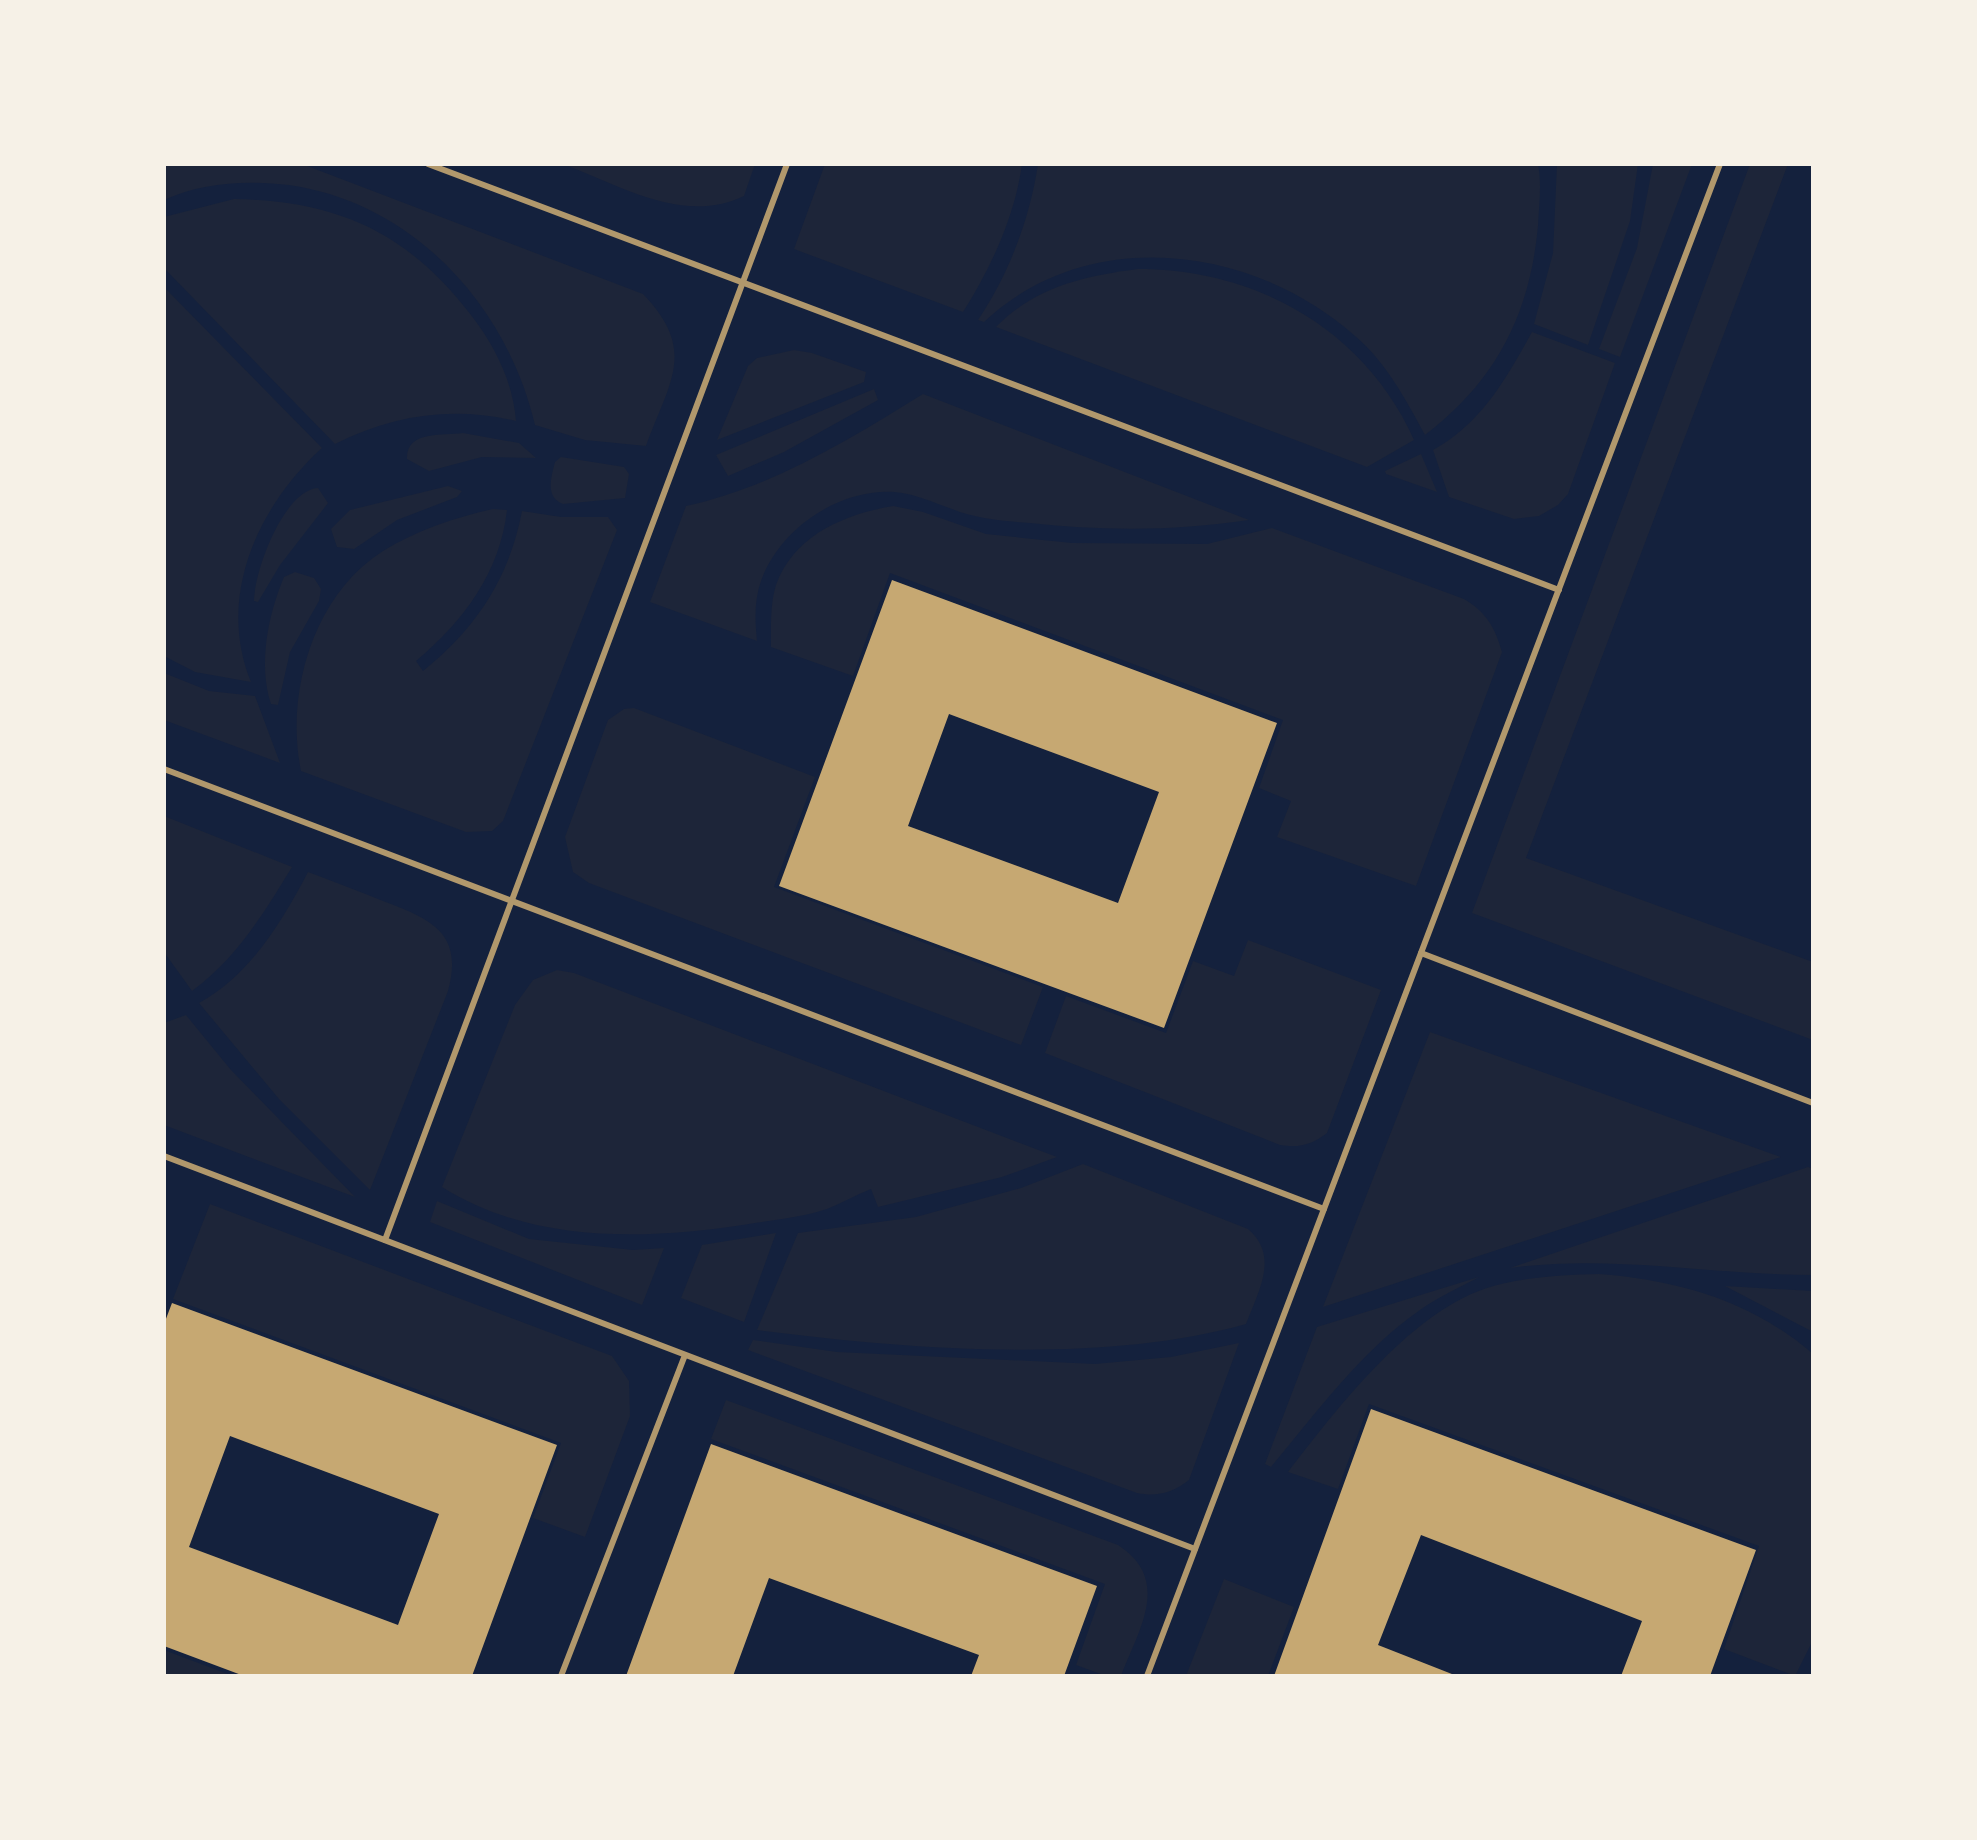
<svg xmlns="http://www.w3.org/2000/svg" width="1977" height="1840" viewBox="0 0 1977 1840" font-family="Rubik,sans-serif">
	<rect width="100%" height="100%" fill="#14213d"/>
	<!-- green -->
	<g fill="#1d2539">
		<path d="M164,164H302L643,294C698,351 669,382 646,446L585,440L535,425C507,306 414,203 289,185C247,180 203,182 164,200Z"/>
		<path d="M563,164H755L744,196C684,225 621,186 563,164Z"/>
		<path d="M825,164H1022C1015,216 991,268 963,312L794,249Z"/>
		<path d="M1038,164H1538C1542,184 1539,205 1538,226C1530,314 1496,381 1425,435C1406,400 1386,362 1355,336C1253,245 1088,224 984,322L978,320C1009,274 1030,218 1038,164Z"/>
		<path d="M1557,164H1638L1630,221L1588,345L1534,324L1553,253Z"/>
		<path d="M1653,164H1692L1620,357L1599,349L1637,248Z"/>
		<path d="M1750,164H1788L1526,858L1813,962V1040L1472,913Z"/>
		<path d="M234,199C338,201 407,232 471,315C495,346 513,382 516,421C452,406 393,415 335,444L164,268V217Z"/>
		<path d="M1138,269C1257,269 1365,330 1414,440L1367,467L996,327C1035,287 1084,276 1138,269Z"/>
		<path d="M164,287L322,448C258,506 216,597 251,682L195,672L164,656Z"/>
		<path d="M1532,332L1615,363L1568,494L1558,505L1539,516L1514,519L1449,497L1433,450C1481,424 1506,379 1532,332Z"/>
		<path d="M794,350L812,353L866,372L864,382L717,440L748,366L757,358Z"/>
		<path d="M874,389L878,400L784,452L728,476L716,455Z"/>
		<path d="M923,394L1249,520C1177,531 1102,531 1030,523C1004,521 976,519 952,509C931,502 917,494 894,492C839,489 780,528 761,581C754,601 755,621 757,641L650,602L686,506C771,488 850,439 923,394Z"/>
		<path d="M463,433L519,443L536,458L482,457L429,471L407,459C406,430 443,436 463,433Z"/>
		<path d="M1421,454L1437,492L1386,474L1385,471Z"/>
		<path d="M561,457L624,467L629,474L625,498L563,504C545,497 551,478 555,462Z"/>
		<path d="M448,486L462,491L457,497L397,520L354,549L337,547L331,529L350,510Z"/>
		<path d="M318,488L328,503L280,565L258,602L254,601C254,571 284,490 318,488Z"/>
		<path d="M893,506L923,512L986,534L1072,543L1207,544L1272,528L1464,599C1486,612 1495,627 1502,652L1416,886L1277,837L1291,801L1259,788L1283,720L890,573L853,676L771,647C771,627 770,604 776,585C794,535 845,514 893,506Z"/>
		<path d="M493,509L507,510C500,572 464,621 416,661L423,671C476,628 509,579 522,511L561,517H608L617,530L503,821L492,831L466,832L301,771C285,694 313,595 383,551C415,531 456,517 493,509Z"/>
		<path d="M295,572L314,578L321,589L319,601L290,652L278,705L271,704C258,664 268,615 284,577Z"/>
		<path d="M164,673L209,691L255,696L280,763L164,720Z"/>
		<path d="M634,708L815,777L774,887L1043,987L1021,1045L589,883L573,872L565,837L608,720L624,709Z"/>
		<path d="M164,816L292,867C264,913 236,959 192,991L164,952Z"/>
		<path d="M308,872C333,881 358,891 383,901C431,919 464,933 448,991L370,1190L279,1099L199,1003C249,976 282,922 308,872Z"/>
		<path d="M1248,940L1381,990L1327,1133C1311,1145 1300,1148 1280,1145L1045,1053L1066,996L1166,1033L1193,961L1234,976Z"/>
		<path d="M557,970L574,973L1057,1157L1002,1177L878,1207L871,1189C856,1195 842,1203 827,1209C803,1217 774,1220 749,1224C646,1240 533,1244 442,1187L515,1005L533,980Z"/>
		<path d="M186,1015L231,1070L355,1197L164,1125V1023Z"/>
		<path d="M1430,1032L1781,1157L1323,1307Z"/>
		<path d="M1083,1164L1248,1229C1280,1256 1258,1292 1246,1324C1101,1365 906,1349 757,1330L798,1233L916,1217L1021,1188Z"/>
		<path d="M1808,1167L1813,1169V1275C1712,1275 1611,1254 1510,1268Z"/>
		<path d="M437,1201L529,1239L633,1250L664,1248L642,1305L430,1222Z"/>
		<path d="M210,1204L612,1356L629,1381L630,1416L585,1537L533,1518L561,1443L173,1299Z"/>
		<path d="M776,1233L744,1322L681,1298L702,1245Z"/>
		<path d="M1599,1274C1678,1280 1752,1301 1813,1354V1640L1795,1676L1724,1649L1759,1546L1369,1404L1338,1489L1288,1472C1336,1410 1407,1316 1484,1289C1520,1277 1561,1275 1599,1274Z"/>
		<path d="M1479,1277C1459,1288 1438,1297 1420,1310C1361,1351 1316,1413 1271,1467L1265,1464L1317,1327Z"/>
		<path d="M1725,1286L1813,1291V1332Z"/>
		<path d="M753,1340L837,1352L1095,1364L1171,1357L1239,1343L1189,1480C1172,1493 1157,1497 1137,1493L748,1350Z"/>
		<path d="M726,1400L1118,1545C1172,1580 1139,1629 1121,1676H1106L1076,1665L1105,1584L711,1439Z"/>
		<path d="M1224,1579L1294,1607L1268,1676H1186Z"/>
		<path d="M164,1650L233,1676H164Z"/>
	</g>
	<!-- building -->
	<g fill="#c6a872" fill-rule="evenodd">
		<path d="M892,580L1277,723L1164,1028L779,886ZM949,714L1159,792L1118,903L908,826Z"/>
		<path d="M172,1303L557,1445L472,1676H244L164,1646V1324ZM230,1436L439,1514L398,1625L189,1547Z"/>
		<path d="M1371,1409L1756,1550L1710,1676H1621L1642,1621L1421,1535L1378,1645L1457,1676H1274Z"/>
		<path d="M711,1444L1097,1586L1064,1676H971L979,1655L769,1578L733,1676H626Z"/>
	</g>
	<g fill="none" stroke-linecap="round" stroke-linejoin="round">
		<!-- service -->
		<g stroke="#b1986c" stroke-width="6">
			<path d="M428,164L1559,590"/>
			<path d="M164,769L1324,1209"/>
			<path d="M1421,953L1813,1103"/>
			<path d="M164,1156L1195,1549"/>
			<path d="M385,1240L787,164"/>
			<path d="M561,1676L685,1355"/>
			<path d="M1147,1676L1720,164"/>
		</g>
	</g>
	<!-- border -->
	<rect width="1977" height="1840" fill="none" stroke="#f6f1e7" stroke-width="332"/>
</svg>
